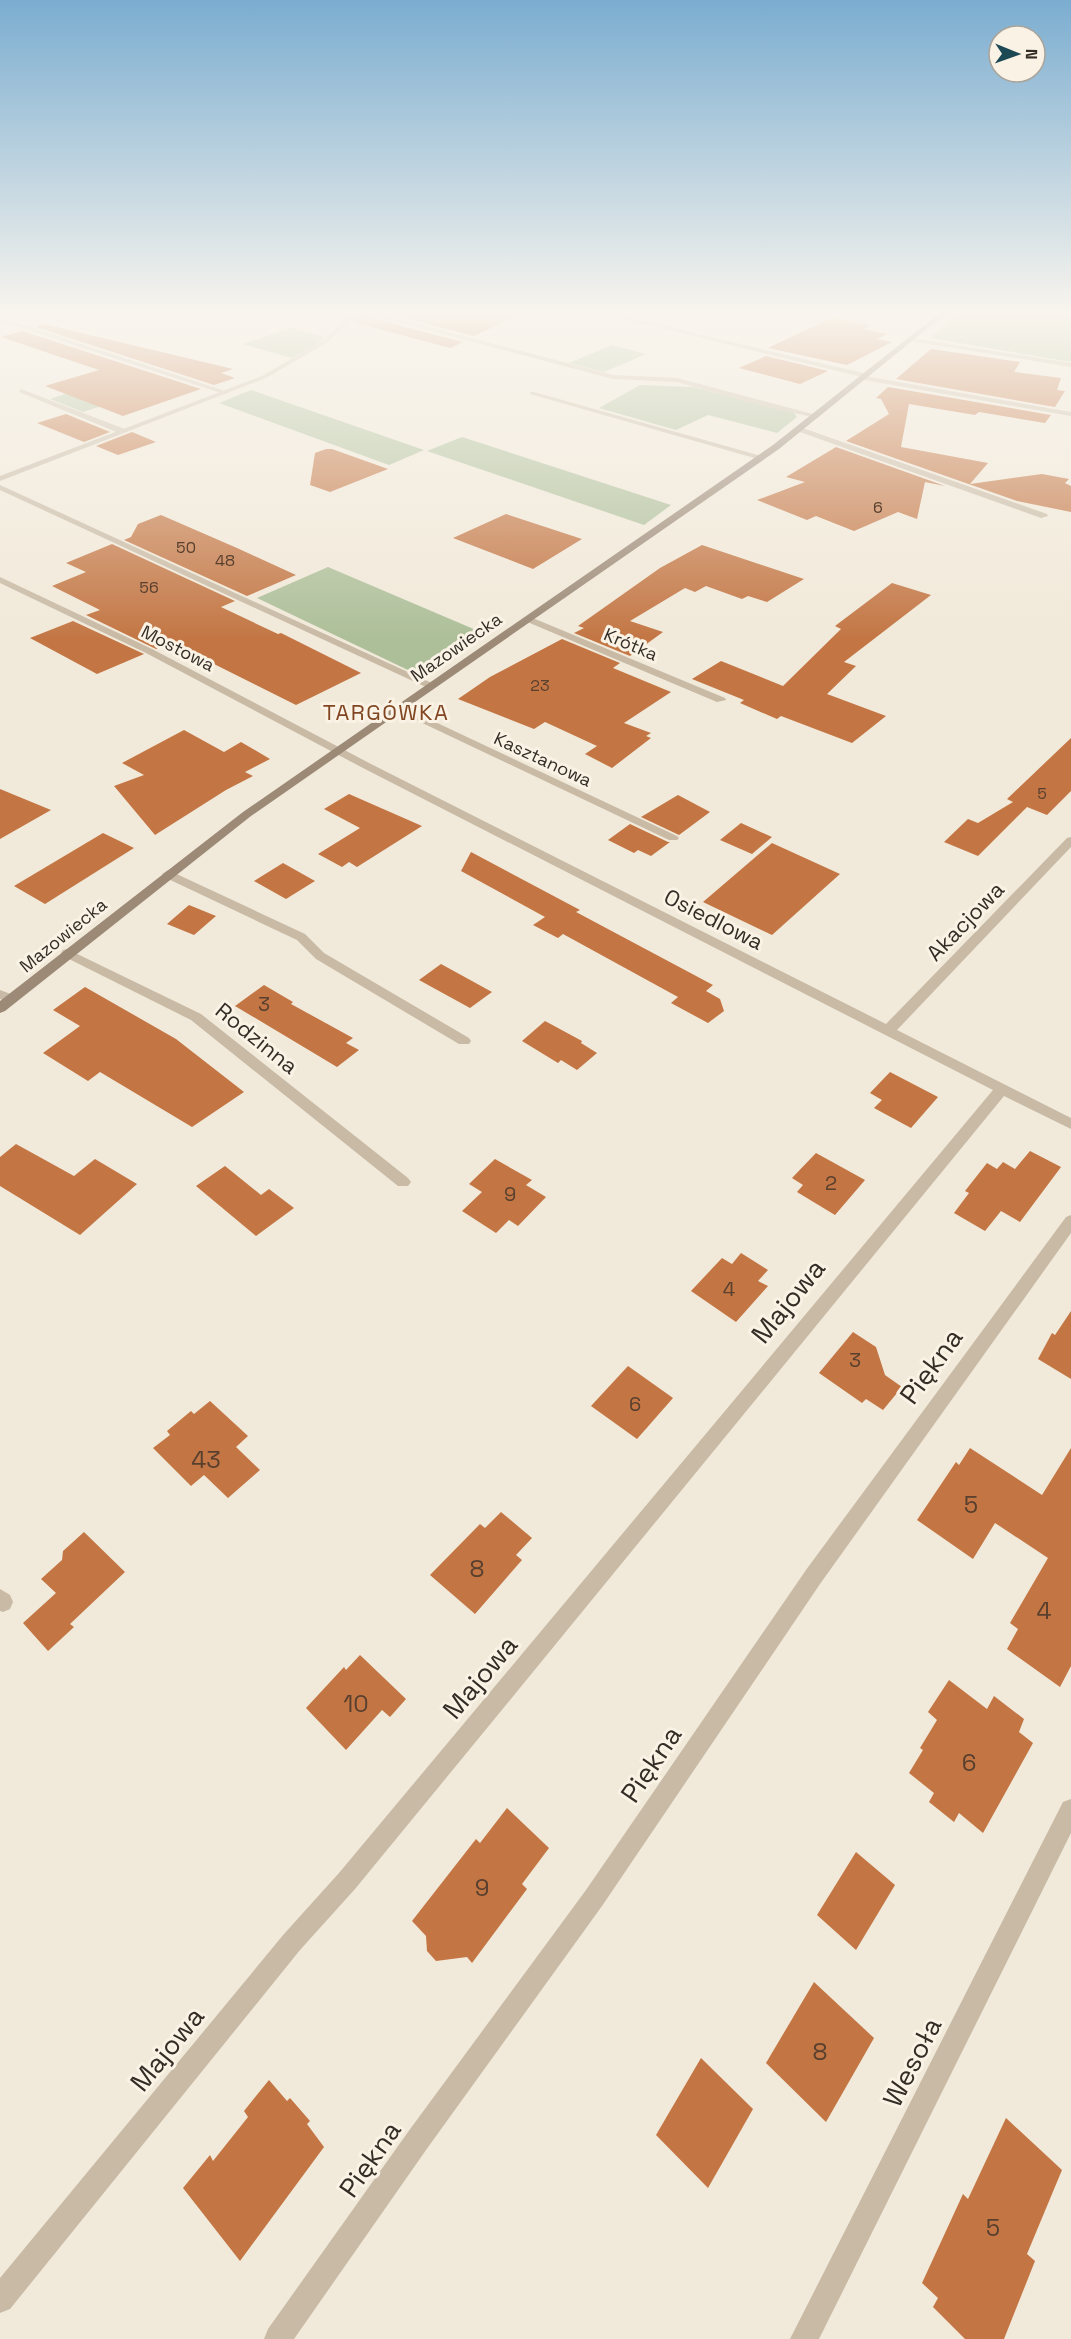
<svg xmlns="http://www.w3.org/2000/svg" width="1071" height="2339" viewBox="0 0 1071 2339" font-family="'Space Grotesk',sans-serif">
	<rect width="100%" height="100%" fill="#f1e9d9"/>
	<!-- green -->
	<g fill="#adbf99">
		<path d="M960,311H1071V362L930,338Z"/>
		<path d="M291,328L325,337L314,346L292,358L243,344Z"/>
		<path d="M612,345L646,354L604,372L569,363Z"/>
		<path d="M102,382L136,395L83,412L50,399Z"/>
		<path d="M640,385L693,387L794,413L797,417L777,433L708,415L676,430L599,408Z"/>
		<path d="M251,390L424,450L389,465L219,403Z"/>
		<path d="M462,437L671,505L644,525L427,451Z"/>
		<path d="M328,567L483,633L429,670H408L257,598Z"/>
	</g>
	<!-- building -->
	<g fill="#c37644">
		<path d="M377,311H528L474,336Z"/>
		<path d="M360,315L463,342L450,348L352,322Z"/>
		<path d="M833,317L871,325L864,329L887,334L877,339L892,342L847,365L768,348Z"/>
		<path d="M44,324L233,369L221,373L235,378L214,385L36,327Z"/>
		<path d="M22,331L201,389L123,416L45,386L99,370L1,337Z"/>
		<path d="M931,349L1020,362L1014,372L1061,378L1057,390L1065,391L1055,407L896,379Z"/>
		<path d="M766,356L828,371L800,384L739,368Z"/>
		<path d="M888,387L1051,415L1045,423L979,412L975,415L909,404L901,447L988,463L970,484L1042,474L1069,479L1065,483L1071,486V512L1017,501L846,441L889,414L881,399L876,398Z"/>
		<path d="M66,414L110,432L84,442L37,423Z"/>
		<path d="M132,432L156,442L118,455L96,446Z"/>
		<path d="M836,447L945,486L925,482L917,519L898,512L854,531L816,516L807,520L757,500L805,482L786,477Z"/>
		<path d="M326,449H332L388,469L330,492L310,485L315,453Z"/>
		<path d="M506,514L582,539L533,569L453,538Z"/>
		<path d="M161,515L237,548L296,575L247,596L124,540L131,537L138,524Z"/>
		<path d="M112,544L235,601L221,607L278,634L281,633L361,673L296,705L170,642L156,649L86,615L100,610L52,586L86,572L66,563Z"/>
		<path d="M702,545L804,579L767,602L748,596L742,599L706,586L695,592L685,588L630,621L663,632L630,656L574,633L584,628L578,626L660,568Z"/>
		<path d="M892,583L931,595L844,662L856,666L827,694L886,716L852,743L781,716L777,719L740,703L744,700L692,679L721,661L783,686L841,629L835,626Z"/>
		<path d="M73,621L144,654L97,674L30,638Z"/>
		<path d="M562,639L620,663L613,668L671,692L624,723L651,733L646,736L651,738L612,768L585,754L597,746L545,722L534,729L458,699L490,677Z"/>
		<path d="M184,730L224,752L241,742L270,759L245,772L253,776L226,790L155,835L114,786L144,775L122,763Z"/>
		<path d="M1071,738V791L1047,815L1027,807L978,856L944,842L968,819L978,823L1013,802L1007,799Z"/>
		<path d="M0,789L51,810L0,839Z"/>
		<path d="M349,794L422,826L357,867L349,862L342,867L318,854L360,828L324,809Z"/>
		<path d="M678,795L710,812L679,835L641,817Z"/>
		<path d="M741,823L772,837L752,854L720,840Z"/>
		<path d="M630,824L668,842H670L651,856L638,850L634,853L608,840Z"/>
		<path d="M103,833L134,848L45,904L14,886Z"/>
		<path d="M772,843L840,874L772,935L703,902Z"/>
		<path d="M471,852L580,910L576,912L713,985L706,991L720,999L724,1011L708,1023L671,1003L678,997L563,934L558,938L533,925L545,917L461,871Z"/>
		<path d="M283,863L315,881L286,899L254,881Z"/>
		<path d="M189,905L216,916L194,935L167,924Z"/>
		<path d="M441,964L492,992L470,1008L419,980Z"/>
		<path d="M264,985L293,1002L291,1004L353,1038L346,1043L359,1050L337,1067L235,1006Z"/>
		<path d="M85,987L176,1039L244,1092L192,1127L100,1072L88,1081L43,1053L80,1026L53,1010Z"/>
		<path d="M545,1021L582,1041L581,1043L597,1053L577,1070L561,1060L558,1063L522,1041Z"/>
		<path d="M890,1072L938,1097L911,1128L874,1108L882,1100L870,1093Z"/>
		<path d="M16,1144L74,1176L95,1159L137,1184L80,1235L0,1186V1157Z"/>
		<path d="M1030,1151L1061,1167L1020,1222L1001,1211L985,1231L954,1213L969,1193L965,1191L987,1163L997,1169L1003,1162L1015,1169Z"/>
		<path d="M816,1153L865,1180L835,1215L797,1192L803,1185L792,1178Z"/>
		<path d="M495,1159L532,1180L526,1185L546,1197L518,1226L509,1220L496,1233L462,1211L482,1192L469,1184Z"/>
		<path d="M225,1166L261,1195L269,1189L294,1208L256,1236L196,1186Z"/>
		<path d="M741,1253L768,1270L758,1281L768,1286L736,1322L691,1291L722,1258L732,1264Z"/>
		<path d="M1071,1311V1379L1038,1359L1052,1333L1055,1335Z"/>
		<path d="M853,1332L876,1347L885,1375L902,1387L883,1410L866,1399L862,1403L819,1373Z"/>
		<path d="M628,1366L673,1398L637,1439L591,1406Z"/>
		<path d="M210,1401L248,1436L236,1447L260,1470L228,1498L204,1475L191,1486L153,1448L170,1435L167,1431L191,1411L194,1414Z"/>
		<path d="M970,1448L1042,1495L1071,1448V1666L1060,1687L1007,1649L1018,1629L1010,1623L1048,1558L995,1523L973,1559L917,1520L956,1462L959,1465Z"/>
		<path d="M501,1512L532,1538L516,1555L522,1560L475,1614L430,1575L480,1524L485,1528Z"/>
		<path d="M84,1532L125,1572L70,1624L74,1627L48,1651L23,1623L56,1593L41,1579L62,1560L63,1551Z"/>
		<path d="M360,1655L406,1699L390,1717L382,1710L346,1750L306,1708L344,1667L346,1670Z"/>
		<path d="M949,1680L987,1709L994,1696L1024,1719L1019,1732L1033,1743L983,1833L959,1813L954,1822L929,1802L934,1793L909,1773L923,1750L920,1748L937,1720L928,1712Z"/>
		<path d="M507,1808L549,1848L522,1884L527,1889L472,1963L467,1957L436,1961L427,1951L426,1936L412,1921L476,1839L480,1843Z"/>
		<path d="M856,1852L895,1885L856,1950L817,1915Z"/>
		<path d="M814,1982L874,2038L826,2122L766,2063Z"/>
		<path d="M701,2058L753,2109L708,2188L656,2135Z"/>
		<path d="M269,2080L287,2101L290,2098L310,2121L307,2124L324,2147L240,2261L183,2188L210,2155L213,2161L248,2117L244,2111Z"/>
		<path d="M1006,2118L1062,2170L1027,2254L1035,2261L1004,2339H965L933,2307L938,2298L922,2283L963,2194L968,2199Z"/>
	</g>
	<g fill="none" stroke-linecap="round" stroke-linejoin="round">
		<!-- lane -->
		<g fill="#c8baa5" fill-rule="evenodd">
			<path d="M0,317L228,392L229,393L224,394L0,321Z"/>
			<path d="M21,389L125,429L126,431L119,433L19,392Z"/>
			<path d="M530,392H534L765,457L758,459L530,394Z"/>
			<path d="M168,870L305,934L324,953L469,1038L471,1041L469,1044H459L316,959L297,940L164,877L162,874Z"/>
			<path d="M0,990L16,996L18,999L16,1002L11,1003L0,999Z"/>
			<path d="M0,1589L10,1595L13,1602L10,1609L3,1612L0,1611Z"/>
		</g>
		<!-- street -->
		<g fill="#c8baa5" fill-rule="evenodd">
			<path d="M354,311H368L613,375L677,378L820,416L817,418L766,407L677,382L613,379L359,312L328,342L266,378L0,481V476L262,376L324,340Z"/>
			<path d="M590,311H601L867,374L870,377L1071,412V416L864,380L862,377Z"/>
			<path d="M912,338L1071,363V367L910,341Z"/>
			<path d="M800,427L1047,514L1048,516L1041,518L797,431Z"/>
			<path d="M0,485L434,684L436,686L428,688L0,490Z"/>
			<path d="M0,577L152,649L371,764L886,1024L1067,838L1071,837V847L897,1030L1071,1118V1129L1004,1096L492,1722L355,1889L300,1950L10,2309L0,2313V2278L284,1934L339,1873L993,1090L363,768L146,653L0,583Z"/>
			<path d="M528,616L725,698L726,700L717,702L525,621L523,619Z"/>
			<path d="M399,705L677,836L679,838L677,840H669L395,710V706Z"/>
			<path d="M67,949L201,1014L408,1178L411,1182L408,1186H398L191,1020L63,956L61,953L63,950Z"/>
			<path d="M1071,1215V1233L820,1584L602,1906L426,2150L294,2339H264L268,2329L408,2132L586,1890L806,1570L1066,1217Z"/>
			<path d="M1071,1799V1833L819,2339H790L1063,1802Z"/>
		</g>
		<!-- secondary -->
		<path fill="#9c8a77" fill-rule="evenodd" d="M942,311H949L779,449L251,816L5,1011L0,1013V1001L243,812L773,445Z"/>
	</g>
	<!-- sky -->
	<linearGradient id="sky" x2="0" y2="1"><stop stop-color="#7badd0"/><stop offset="0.49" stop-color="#f9f5ee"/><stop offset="1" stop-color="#f9f5ee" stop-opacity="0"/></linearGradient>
	<rect width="1071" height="639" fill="url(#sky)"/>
	<g text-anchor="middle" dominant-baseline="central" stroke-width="6" stroke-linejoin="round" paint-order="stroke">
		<!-- far-number labels -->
		<g font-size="16" fill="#583f2e">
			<text x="878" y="507">6</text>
			<text x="186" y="547">50</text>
			<text x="225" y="560">48</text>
			<text x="149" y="587">56</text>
			<text x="540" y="685">23</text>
			<text x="1042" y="793">5</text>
		</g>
		<!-- far-street labels -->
		<g font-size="18" fill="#342d26" stroke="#f9f2e5">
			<text transform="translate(631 644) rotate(23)">Krótka</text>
			<text transform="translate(456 647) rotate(-35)">Mazowiecka</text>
			<text transform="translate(178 648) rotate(27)">Mostowa</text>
			<text transform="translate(543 759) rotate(25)">Kasztanowa</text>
			<text transform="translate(63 935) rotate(-39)">Mazowiecka</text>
		</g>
		<!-- number labels -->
		<g font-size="20" fill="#583f2e">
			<text x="264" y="1004">3</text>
			<text x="831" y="1183">2</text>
			<text x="510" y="1194">9</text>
			<text x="729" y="1289">4</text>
			<text x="855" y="1360">3</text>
			<text x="635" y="1404">6</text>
		</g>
		<!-- far-quarter labels -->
		<g font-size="22" letter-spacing="1.5" fill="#814621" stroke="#f9f2e5">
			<text x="386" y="712">TARGÓWKA</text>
		</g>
		<!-- street labels -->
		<g font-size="22" fill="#342d26" stroke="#f9f2e5">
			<text transform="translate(714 919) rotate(27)">Osiedlowa</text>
			<text transform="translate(965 921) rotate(-46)">Akacjowa</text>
			<text transform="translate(257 1038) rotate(39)">Rodzinna</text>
		</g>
		<!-- near-number labels -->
		<g font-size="24" fill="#583f2e">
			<text x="206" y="1459">43</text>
			<text x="971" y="1504">5</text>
			<text x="477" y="1568">8</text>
			<text x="1044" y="1610">4</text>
			<text x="356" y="1703">10</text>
			<text x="969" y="1762">6</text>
			<text x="482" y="1887">9</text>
			<text x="820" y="2051">8</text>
			<text x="993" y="2227">5</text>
		</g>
		<!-- near-street labels -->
		<g font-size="27" fill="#342d26" stroke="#f9f2e5">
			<text transform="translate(788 1301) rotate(-51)">Majowa</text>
			<text transform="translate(931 1366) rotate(-54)">Piękna</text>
			<text transform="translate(480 1677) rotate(-50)">Majowa</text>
			<text transform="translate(651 1764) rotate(-56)">Piękna</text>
			<text transform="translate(167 2049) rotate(-51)">Majowa</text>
			<text transform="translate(912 2062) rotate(-63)">Wesoła</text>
			<text transform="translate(370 2159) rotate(-55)">Piękna</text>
		</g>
	</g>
	<!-- north arrow -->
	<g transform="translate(1017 54) rotate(91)"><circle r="28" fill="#f9f2e5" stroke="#aaa399" stroke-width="1.5"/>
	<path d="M0-4.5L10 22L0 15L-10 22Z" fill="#1d4955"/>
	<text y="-9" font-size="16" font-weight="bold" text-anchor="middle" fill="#342d26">N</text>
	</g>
</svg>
